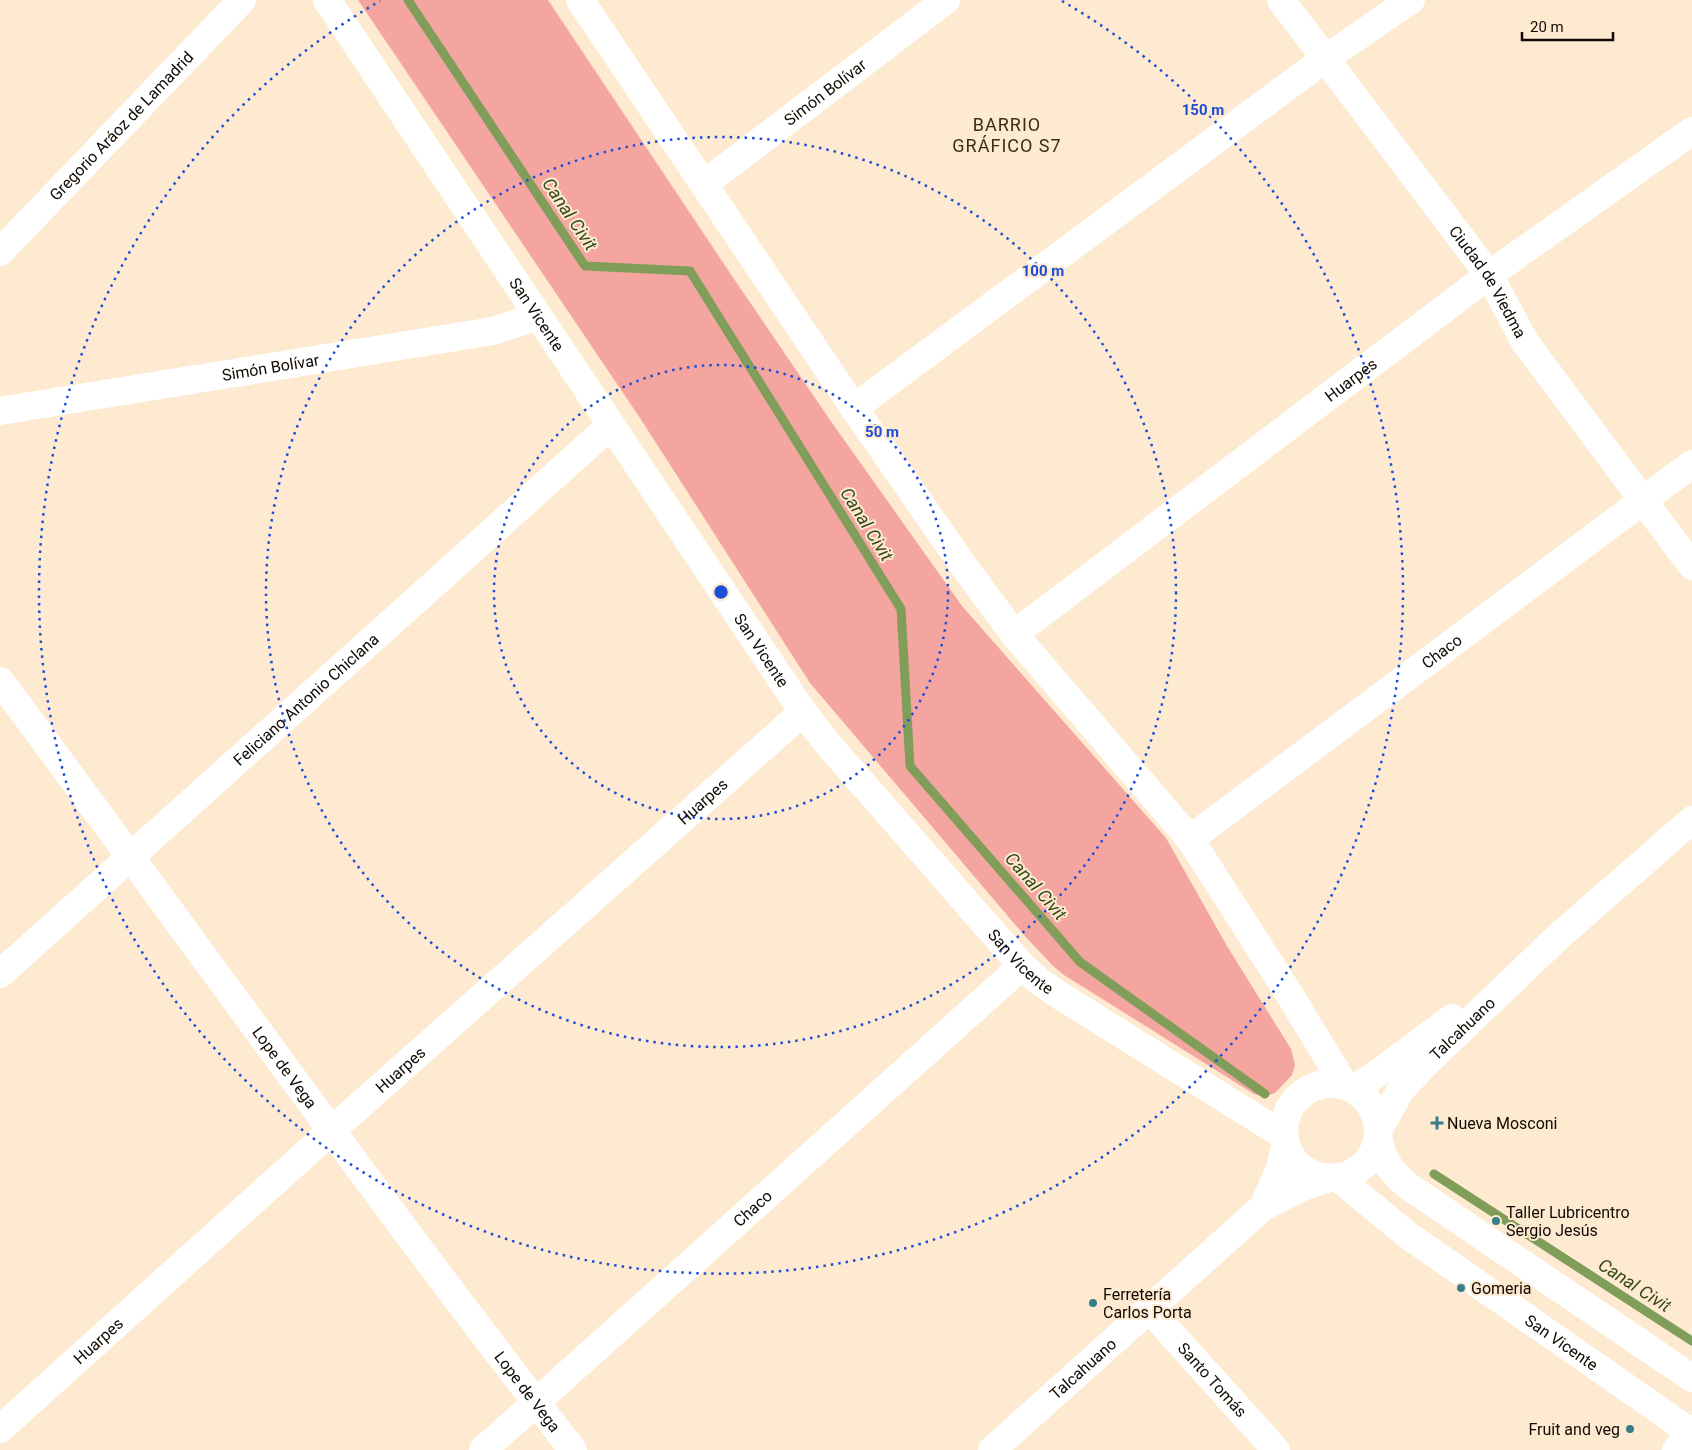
<svg xmlns="http://www.w3.org/2000/svg" width="1692" height="1450" viewBox="0 0 1692 1450" font-family="Roboto,sans-serif">
	<rect width="100%" height="100%" fill="#fdead0"/>
	<!-- green -->
	<path fill="#f5a5a0" d="M358,0H548L730,273L830,420L962,606L1166,838L1227,946L1291,1049L1295,1065L1292,1075L1275,1093L1265,1096L1254,1094L1064,975L1052,965L1024,935L810,683L640,418Z"/>
	<g fill="none" stroke-linecap="round" stroke-linejoin="round">
		<!-- stream -->
		<g stroke="#809e5a" stroke-width="9">
			<path d="M408,0L585,266L690,271L901,609L910,766L1080,962L1265,1094"/>
			<path d="M1434,1174L1692,1341"/>
		</g>
		<!-- street -->
		<g stroke="#fff" stroke-width="28">
			<path id="s1" d="M1281,0L1489,275L1525,342L1692,566"/>
			<path id="s2" d="M704,184L946,0"/>
			<path id="s3" d="M0,252L242,0"/>
			<path d="M854,408L1326,58L1411,0"/>
			<path id="s4" d="M0,411L493,331L538,316"/>
			<path id="s5" d="M1014,634L1489,275L1692,131"/>
			<path id="s6" d="M0,681C192,937 376,1198 573,1450"/>
			<path id="s7" d="M1190,839L1692,464"/>
			<path id="s8" d="M0,974L611,425"/>
			<path id="s9" d="M1149,1309L1276,1450"/>
			<path id="s10" d="M0,1429L331,1131L803,712"/>
			<path id="s11" d="M483,1450L1022,966"/>
			<path d="M1676,1450L1692,1429"/>
		</g>
		<!-- secondary -->
		<g stroke="#fff" stroke-width="28">
			<path id="s12" d="M327,0L803,712L827,743L1022,966L1040,982L1059,995L1285,1136"/>
			<path d="M580,0L854,408L963,565L1014,634L1190,839L1288,992L1345,1086"/>
			<circle cx="1331" cy="1131" r="47"/>
			<path d="M1354,1089L1381,1071L1452,1018"/>
			<path id="s13" d="M1378,1131L1400,1091L1425,1064L1558,937L1692,820"/>
			<path d="M1378,1136C1382,1161 1390,1170 1408,1186L1692,1378"/>
			<path id="s14" d="M1337,1177L1409,1236L1692,1433"/>
			<path d="M1263,1207L1280,1168L1286,1143"/>
			<path id="s15" d="M992,1450L1263,1207L1300,1188L1329,1178"/>
		</g>
	</g>
	<!-- distance rings -->
	<g fill="none" stroke="#1d4ed8" stroke-width="2.5" stroke-dasharray="2.5 5">
		<circle cx="721" cy="592" r="227"/>
		<circle cx="721" cy="592" r="455"/>
		<path d="M1062 1A682 682 0 1 1 380 1"/>
	</g>
	<!-- markers -->
	<g fill="#377e88" stroke="#fdead0" stroke-width="2">
		<path d="M1434.5 1115.5h5v5h5v5h-5v5h-5v-5h-5v-5h5z"/>
		<circle cx="1496" cy="1221" r="5"/>
		<circle cx="1461" cy="1288" r="5"/>
		<circle cx="1093" cy="1303" r="5"/>
		<circle cx="1630" cy="1429" r="5"/>
	</g>
	<g text-anchor="middle" dominant-baseline="central" stroke-width="4" stroke-linejoin="round" paint-order="stroke">
		<!-- street labels -->
		<g font-size="16" fill="#100a03" stroke="#fdead0">
			<text stroke="none"><textPath href="#s2" startOffset="152">Simón Bolívar</textPath></text>
			<text stroke="none"><textPath href="#s3" startOffset="175">Gregorio Aráoz de Lamadrid</textPath></text>
			<text stroke="none"><textPath href="#s1" startOffset="350">Ciudad de Viedma</textPath></text>
			<text stroke="none"><textPath href="#s12" startOffset="378">San Vicente</textPath></text>
			<text stroke="none"><textPath href="#s4" startOffset="274">Simón Bolívar</textPath></text>
			<text stroke="none"><textPath href="#s5" startOffset="422">Huarpes</textPath></text>
			<text stroke="none"><textPath href="#s12" startOffset="782">San Vicente</textPath></text>
			<text stroke="none"><textPath href="#s7" startOffset="314">Chaco</textPath></text>
			<text stroke="none"><textPath href="#s8" startOffset="411">Feliciano Antonio Chiclana</textPath></text>
			<text stroke="none"><textPath href="#s10" startOffset="942">Huarpes</textPath></text>
			<text stroke="none"><textPath href="#s12" startOffset="1188">San Vicente</textPath></text>
			<text stroke="none"><textPath href="#s13" startOffset="134">Talcahuano</textPath></text>
			<text stroke="none"><textPath href="#s6" startOffset="480">Lope de Vega</textPath></text>
			<text stroke="none"><textPath href="#s10" startOffset="538">Huarpes</textPath></text>
			<text stroke="none"><textPath href="#s11" startOffset="362">Chaco</textPath></text>
			<text stroke="none"><textPath href="#s10" startOffset="132">Huarpes</textPath></text>
			<text stroke="none"><textPath href="#s14" startOffset="279">San Vicente</textPath></text>
			<text stroke="none"><textPath href="#s15" startOffset="122">Talcahuano</textPath></text>
			<text stroke="none"><textPath href="#s9" startOffset="95">Santo Tomás</textPath></text>
			<text stroke="none"><textPath href="#s6" startOffset="885">Lope de Vega</textPath></text>
		</g>
		<!-- poi labels -->
		<g font-size="16" fill="#100a03" stroke="#fdead0" text-anchor="start">
			<text x="1447" y="1123">Nueva Mosconi</text>
			<text x="1506" y="1212">Taller Lubricentro<tspan x="1506" dy="18">Sergio Jesús</tspan></text>
			<text x="1471" y="1288">Gomeria</text>
			<text x="1103" y="1294">Ferretería<tspan x="1103" dy="18">Carlos Porta</tspan></text>
			<text x="1620" y="1429" text-anchor="end">Fruit and veg</text>
		</g>
		<!-- neighbourhood labels -->
		<g font-size="18" letter-spacing="1" fill="#3b2d18" stroke="#fdead0">
			<text x="1007" y="124">BARRIO<tspan x="1007" dy="21">GRÁFICO S7</tspan></text>
		</g>
		<!-- water labels -->
		<g font-size="18" font-style="italic" fill="#344817" stroke="#fdead0">
			<text transform="translate(570 214) rotate(56)">Canal Civit</text>
			<text transform="translate(867 524) rotate(58)">Canal Civit</text>
			<text transform="translate(1036 886) rotate(49)">Canal Civit</text>
			<text transform="translate(1635 1285) rotate(33)">Canal Civit</text>
		</g>
	</g>
	<circle cx="721" cy="592" r="8" fill="#1d4ed8" stroke="#fdead0" stroke-width="2.5"/>
	<g font-size="15" text-anchor="middle" font-weight="bold" fill="#1d4ed8" stroke="#fdead0" stroke-width="4" stroke-linejoin="round" paint-order="stroke">
		<text x="1203" y="115">150 m</text>
		<text x="1043" y="276">100 m</text>
		<text x="882" y="437">50 m</text>
	</g>
	<!-- scale -->
	<path d="M1522 32v8h91v-8" fill="none" stroke="#100a03" stroke-width="2.5"/>
	<text x="1530" y="32" font-size="15" fill="#100a03" stroke="#fdead0" stroke-width="4" paint-order="stroke">20 m</text>
</svg>
